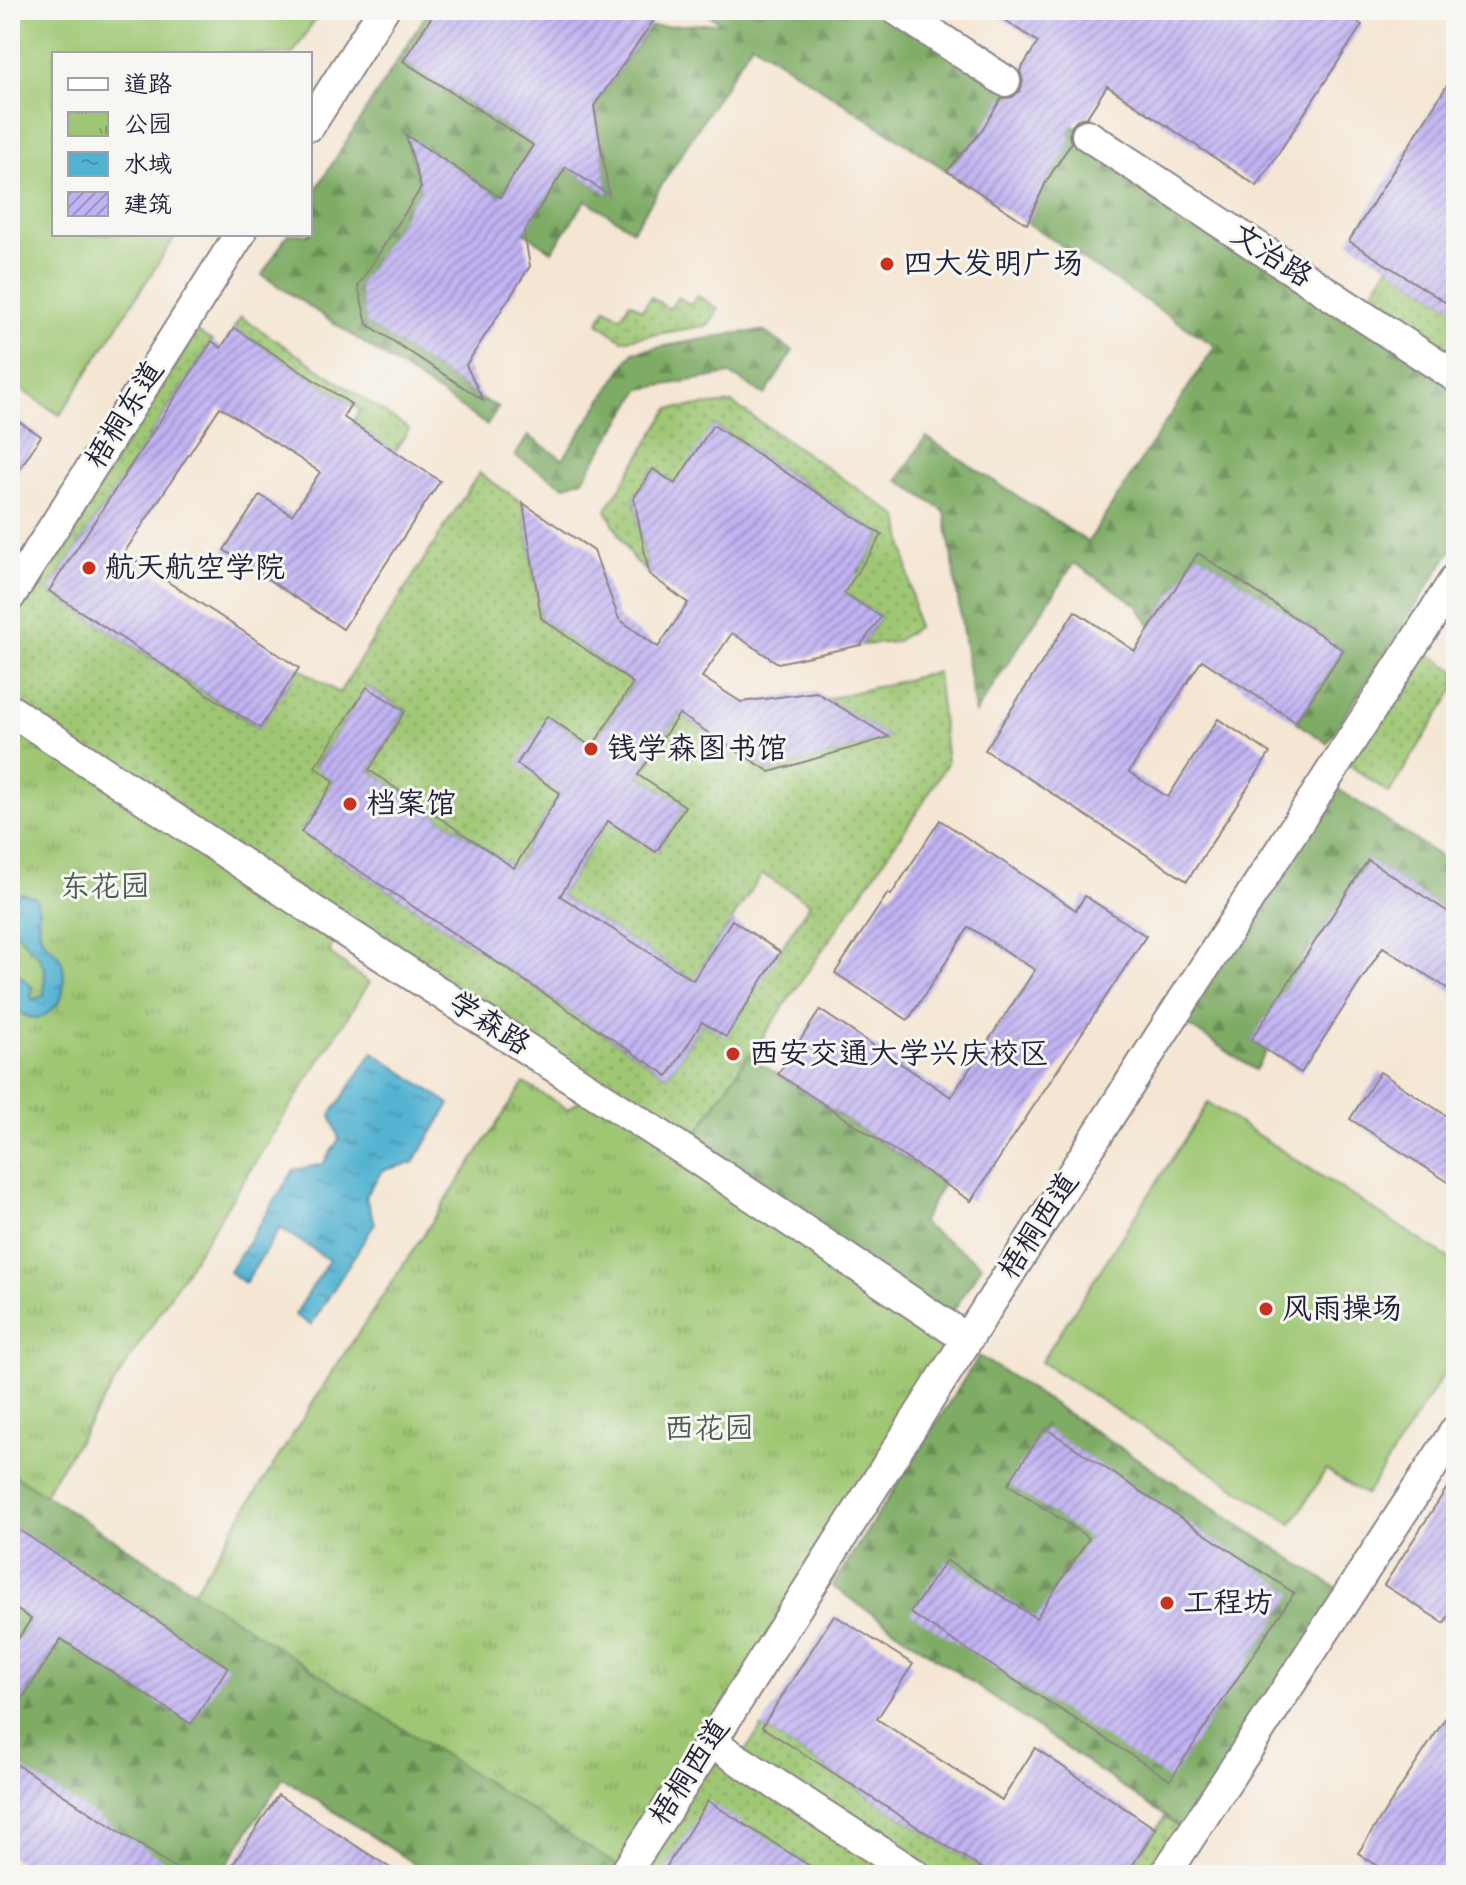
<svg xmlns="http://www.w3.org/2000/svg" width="1466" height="1885" viewBox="0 0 1466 1885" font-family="Mynerve,'LXGW WenKai TC',sans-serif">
	<defs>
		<pattern id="grass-dots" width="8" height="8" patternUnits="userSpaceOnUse" patternTransform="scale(2)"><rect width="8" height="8" fill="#9fc773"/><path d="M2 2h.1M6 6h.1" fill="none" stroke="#81a160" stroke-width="1.8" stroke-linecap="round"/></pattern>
		<pattern id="forest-firs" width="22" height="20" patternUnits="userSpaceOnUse" patternTransform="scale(2)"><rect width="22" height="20" fill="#7fac65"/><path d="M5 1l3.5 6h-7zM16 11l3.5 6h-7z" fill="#688c54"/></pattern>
		<pattern id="park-tufts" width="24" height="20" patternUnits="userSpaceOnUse" patternTransform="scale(2)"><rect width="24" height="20" fill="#9fc773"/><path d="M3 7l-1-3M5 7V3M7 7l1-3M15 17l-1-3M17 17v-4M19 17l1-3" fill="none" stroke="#81a160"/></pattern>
		<pattern id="water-ripples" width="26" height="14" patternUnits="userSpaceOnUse" patternTransform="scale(2)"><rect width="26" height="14" fill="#52b3d1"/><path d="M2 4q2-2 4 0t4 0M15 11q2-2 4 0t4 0" fill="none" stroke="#4491ab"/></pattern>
		<pattern id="building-hatch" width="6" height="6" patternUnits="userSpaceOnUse" patternTransform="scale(2)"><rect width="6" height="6" fill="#c1b2f2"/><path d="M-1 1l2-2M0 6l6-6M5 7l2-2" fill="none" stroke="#9c90c5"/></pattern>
	</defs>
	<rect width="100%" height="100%" fill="#f6f6f2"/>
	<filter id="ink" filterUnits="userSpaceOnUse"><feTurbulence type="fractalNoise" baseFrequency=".0125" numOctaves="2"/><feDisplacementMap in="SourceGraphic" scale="16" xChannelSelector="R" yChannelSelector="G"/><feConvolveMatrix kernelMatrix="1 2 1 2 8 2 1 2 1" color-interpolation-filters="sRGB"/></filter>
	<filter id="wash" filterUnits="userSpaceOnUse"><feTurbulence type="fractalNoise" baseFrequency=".006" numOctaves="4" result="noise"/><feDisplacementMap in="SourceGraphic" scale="32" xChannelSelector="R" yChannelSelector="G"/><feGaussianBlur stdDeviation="1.8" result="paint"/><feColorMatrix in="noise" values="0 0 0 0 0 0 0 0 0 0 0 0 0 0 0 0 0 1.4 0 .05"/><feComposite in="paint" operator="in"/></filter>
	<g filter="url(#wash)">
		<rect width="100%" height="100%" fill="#f5e6d3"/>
		<!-- grass -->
		<g fill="url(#grass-dots)" stroke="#607457" stroke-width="2">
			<path d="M1389,266L1456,309V359L1367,300Z"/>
			<path d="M697,295L718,309L709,325L622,340L598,323L606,308L621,317L630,302L642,310L651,297L669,309L678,297L691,305Z"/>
			<path d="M241,317L409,429L395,452L352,423L360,410L234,328Z"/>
			<path d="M197,332L212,341L49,591L259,728L299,668L339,693L479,473L523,503L541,618L633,683L592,747L547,716L560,793L514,868L369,770L405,711L368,687L315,766L334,781L301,832L668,1076L702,1022L726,1036L810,903L762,874L693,980L560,896L608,821L657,851L684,806L638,775L679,714L770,772L888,737L827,699L937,672L947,763L921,806L685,1151L10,709V624Z"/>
			<path d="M732,403L899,517L917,627L895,642L861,645L881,617L796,562L826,551L858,572L882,535L714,425L727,519L653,469L634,498L649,574L632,558L606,510L669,409Z"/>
			<path d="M1422,650L1456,671V687L1389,793L1348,764Z"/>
			<path d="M762,1727L992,1875H629L717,1746L739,1760Z"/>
			<path d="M1165,1817L1192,1835L1165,1875H1126Z"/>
		</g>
		<!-- forest -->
		<g fill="url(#forest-firs)" stroke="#506750" stroke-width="2">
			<path d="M429,10H436L404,61L533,145L500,197L406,136L421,188L358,287L368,324L483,400L499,407L487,425L262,275L288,234H310V199Z"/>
			<path d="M701,10H897L1456,377V543L1327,743L1296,722L1343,650L1198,554L1151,627L1137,605L1074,563L975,713L945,512L898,480L926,437L1088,542L1215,346L752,43L633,230L586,200L552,251L524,232L565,166L608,194L594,106L649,27L721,23Z"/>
			<path d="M763,331L793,351L765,395L730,374L641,389L583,479L564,486L515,456L528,436L563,459L633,352L738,333Z"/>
			<path d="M1335,787L1456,867V917L1368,861L1252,1040L1267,1050L1255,1070L1183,1022Z"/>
			<path d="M748,1055L943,1183L921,1223L982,1265L945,1324L685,1151Z"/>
			<path d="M979,1356L1346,1594L1192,1835L832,1586Z"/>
			<path d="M10,1472L626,1871L624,1875H431L283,1778L220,1875H183L10,1761V1718L51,1655L21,1635L10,1651Z"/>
		</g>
		<!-- park -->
		<g fill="url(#park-tufts)" stroke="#607457" stroke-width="2">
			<path d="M10,710L335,925L330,954L369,983L44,1494L10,1472Z"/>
			<path d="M524,1083L568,1109L593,1092L967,1339L626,1871L394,1723L193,1592L333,1371Z"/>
		</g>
		<!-- garden -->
		<g fill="#9fc773" stroke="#607457" stroke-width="2">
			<path d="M10,10H321L293,54H54V234H177L60,415L10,382Z"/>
			<path d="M1208,1103L1456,1263V1355L1366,1495L1326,1470L1292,1524L1041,1362Z"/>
		</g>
		<!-- water -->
		<g fill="url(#water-ripples)" stroke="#3a6a86" stroke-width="2">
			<path d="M21,893L36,898C41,911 35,927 43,940C48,946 56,951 60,958C65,966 65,991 60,1000C58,1005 46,1015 42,1017C34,1019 24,1017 19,1011C9,1001 4,982 18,974L32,987L31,997L36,999L44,995L45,969L38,955L29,947L10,924V902Z"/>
			<path d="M373,1052L450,1104L413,1163L383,1170L365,1196L375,1223L311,1325L295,1315L329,1260L280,1228L245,1283L229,1272L294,1170L323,1164L339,1139L331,1115Z"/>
		</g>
		<g id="blocks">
			<!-- building -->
			<g fill="url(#building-hatch)">
				<path d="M436,10H661L594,106L609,195L566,167L524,232L530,266L466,365L483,400L367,324L358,286L421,188L406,135L500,197L533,145L403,61Z"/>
				<path d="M989,10H1339L1362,25L1257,186L1107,86L1087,117L1078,119L1072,126L1069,135L1071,143L1046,182L1027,224L947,171L979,134L1002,98L1012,97L1020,91L1023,81L1020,71L1038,42Z"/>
				<path d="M1456,71V309L1349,241Z"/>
				<path d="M234,328L351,404L343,417L440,481L343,629L224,550L260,495L292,515L320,472L220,407L124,553L299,668L260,728L49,591L212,341L221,348Z"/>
				<path d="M10,416L41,436L10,484Z"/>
				<path d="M713,425L882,535L844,593L881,617L861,645L778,663L732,633L702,677L741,702L816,692L889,737L770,772L679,714L638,775L685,806L656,852L608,821L560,896L693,980L732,920L780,952L726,1037L702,1022L668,1076L301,832L334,781L315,767L367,687L405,711L369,770L514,868L560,793L517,764L547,716L592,747L633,683L541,618L523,503L594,551L619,619L658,647L688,603L649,574L634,498L653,469L675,484Z"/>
				<path d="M1198,553L1343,650L1296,722L1202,660L1129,772L1168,797L1218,719L1270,753L1187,881L985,750L1075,611L1135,651Z"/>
				<path d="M940,820L1076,910L1085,896L1146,936L971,1201L778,1074L820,1010L951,1097L1035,970L969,927L908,1020L835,973L888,893L891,895Z"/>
				<path d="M1368,860L1456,917V994L1383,947L1301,1073L1251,1040Z"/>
				<path d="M1380,1072L1456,1122V1187L1350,1119Z"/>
				<path d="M1045,1428L1294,1593L1170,1780L910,1613L946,1560L1036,1618L1089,1538L1008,1484Z"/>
				<path d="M1456,1474V1604L1444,1623L1384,1585Z"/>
				<path d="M10,1524L228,1667L191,1724L61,1639L10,1718V1651L31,1619L10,1605Z"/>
				<path d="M834,1615L913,1664L877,1719L1002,1800L1035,1748L1156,1829L1126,1875H992L762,1727Z"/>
				<path d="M1456,1702V1875H1392L1358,1853Z"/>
				<path d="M10,1760L186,1875H39L10,1856Z"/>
				<path d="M278,1795L401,1875H226Z"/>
				<path d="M708,1801L824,1875H661Z"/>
			</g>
		</g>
	</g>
	<g filter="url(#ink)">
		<use href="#blocks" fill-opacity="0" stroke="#8c8487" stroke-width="2"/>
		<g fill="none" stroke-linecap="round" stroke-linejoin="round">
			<defs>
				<g id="minor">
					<path d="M897,10L1005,81"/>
					<path d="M310,125L383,10"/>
					<path d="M1087,135L1456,377"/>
					<path d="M10,596L240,234"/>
					<path d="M10,710L335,925L685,1151L967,1339"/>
					<path d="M711,1742L916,1875"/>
					<path d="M624,1875L711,1742L1159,1038L1456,578"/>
					<path d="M1165,1875L1456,1430"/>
				</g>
			</defs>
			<!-- minor casing -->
			<use href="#minor" stroke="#8c8487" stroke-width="34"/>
			<!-- minor -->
			<use href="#minor" stroke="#fff" stroke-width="30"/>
		</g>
	</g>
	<!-- markers -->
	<g fill="#c8321e" stroke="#f6f6f2" stroke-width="3">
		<circle cx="887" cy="264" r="8"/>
		<circle cx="89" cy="568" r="8"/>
		<circle cx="591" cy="749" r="8"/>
		<circle cx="350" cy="804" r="8"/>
		<circle cx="733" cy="1054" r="8"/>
		<circle cx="1266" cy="1309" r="8"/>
		<circle cx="1167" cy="1603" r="8"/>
	</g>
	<g text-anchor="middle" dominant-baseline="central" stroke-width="6" stroke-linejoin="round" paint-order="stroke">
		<!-- street labels -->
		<g font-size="30" fill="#22223b" stroke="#f6f6f2">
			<text transform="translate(1271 256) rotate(33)">文治路</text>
			<text transform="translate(125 415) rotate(-58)">梧桐东道</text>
			<text transform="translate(489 1024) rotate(33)">学森路</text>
			<text transform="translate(1039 1226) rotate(-57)">梧桐西道</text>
			<text transform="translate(690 1772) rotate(-57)">梧桐西道</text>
		</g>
		<!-- poi labels -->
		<g font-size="30" fill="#22223b" stroke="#f6f6f2" text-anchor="start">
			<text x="903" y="264">四大发明广场</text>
			<text x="105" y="568">航天航空学院</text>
			<text x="607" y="749">钱学森图书馆</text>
			<text x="366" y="804">档案馆</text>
			<text x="749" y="1054">西安交通大学兴庆校区</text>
			<text x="1282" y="1309">风雨操场</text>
			<text x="1183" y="1603">工程坊</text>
		</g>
		<!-- park labels -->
		<g font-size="30" fill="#4e5c4f" stroke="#f6f6f2">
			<text x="105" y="887">东花园</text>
			<text x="709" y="1429">西花园</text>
		</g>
	</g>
	<!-- margin -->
	<rect width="1466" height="1885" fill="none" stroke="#f6f6f2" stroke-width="40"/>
	<!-- legend -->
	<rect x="52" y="52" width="260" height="184" fill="#f6f6f2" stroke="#a1a1a9" stroke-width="2"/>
	<rect x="68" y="78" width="40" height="12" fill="#ffffff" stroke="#a1a1a9" stroke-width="2"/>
	<text x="124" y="92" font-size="24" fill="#22223b">道路</text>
	<rect x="68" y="112" width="40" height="24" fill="url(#park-tufts)" stroke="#a1a1a9" stroke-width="2"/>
	<text x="124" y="132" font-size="24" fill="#22223b">公园</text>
	<rect x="68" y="152" width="40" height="24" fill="url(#water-ripples)" stroke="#a1a1a9" stroke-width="2"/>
	<text x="124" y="172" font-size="24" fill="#22223b">水域</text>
	<rect x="68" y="192" width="40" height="24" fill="url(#building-hatch)" stroke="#a1a1a9" stroke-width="2"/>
	<text x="124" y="212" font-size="24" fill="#22223b">建筑</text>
</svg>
